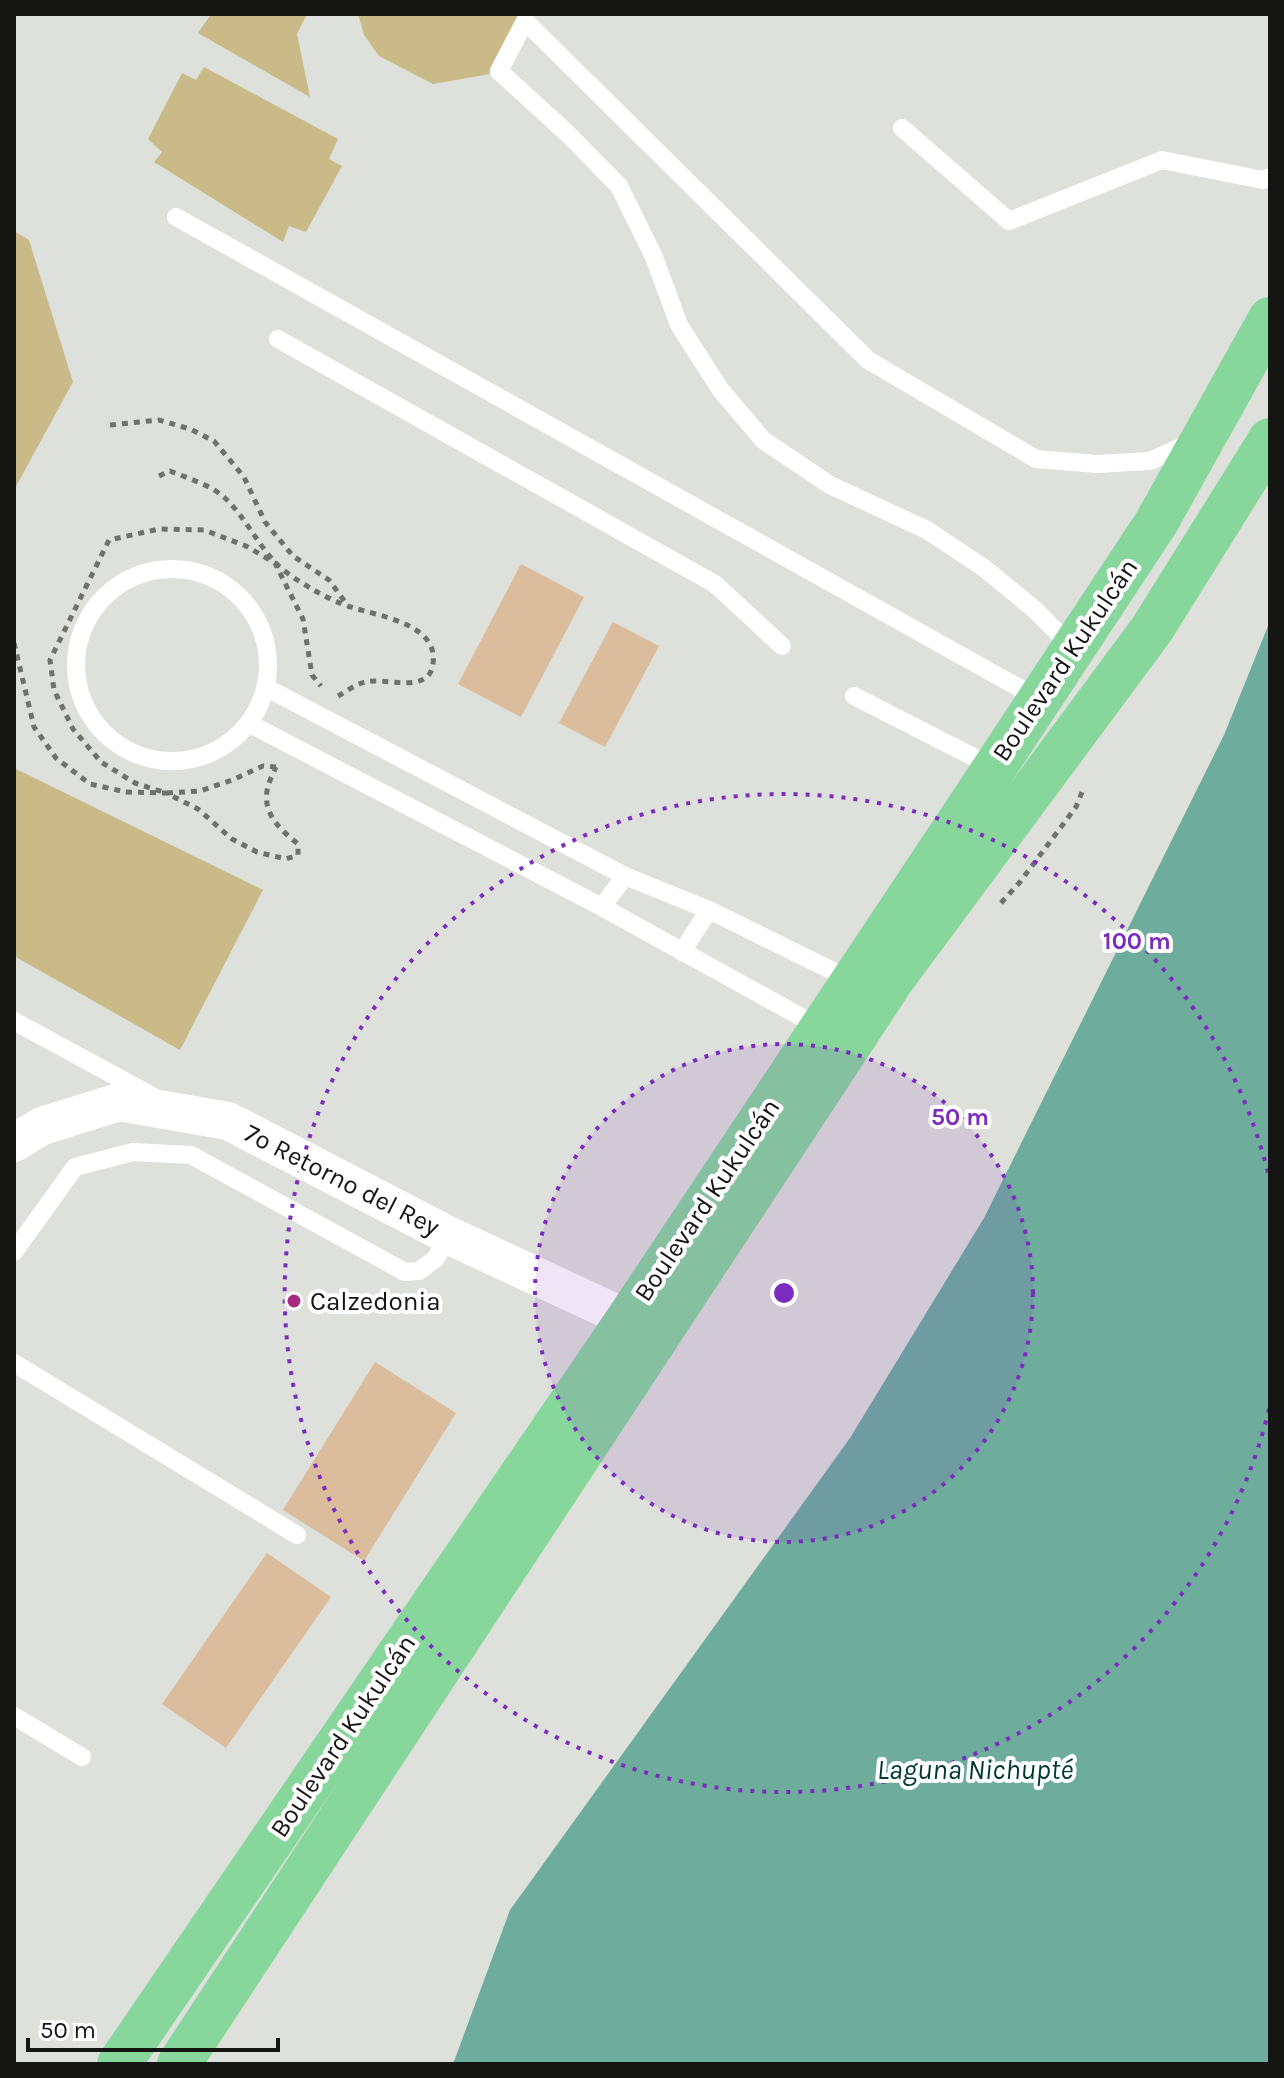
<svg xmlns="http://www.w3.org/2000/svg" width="1284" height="2078" viewBox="0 0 1284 2078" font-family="Karla,sans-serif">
	<rect width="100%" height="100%" fill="#dee0db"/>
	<!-- green -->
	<g fill="#dbbc9d">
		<path d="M521,564L584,597L521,717L458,684Z"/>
		<path d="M613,622L659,646L605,747L559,723Z"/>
		<path d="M375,1362L456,1413L364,1561L283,1510Z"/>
		<path d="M267,1553L331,1597L226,1748L162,1704Z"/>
	</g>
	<!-- water -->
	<path fill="#6eac9c" d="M1270,621V2064H453L510,1910L850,1438L984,1218L1224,735Z"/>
	<!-- building -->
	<g fill="#c9ba88">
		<path d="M211,14H307L297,34L310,97L198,33Z"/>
		<path d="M358,14H523L490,74L433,84L379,56L364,35Z"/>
		<path d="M204,67L338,139L329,159L342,166L306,232L289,226L283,242L154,162L162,152L148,139L182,73L196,80Z"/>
		<path d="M14,231L29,240L73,382L14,490Z"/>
		<path d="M14,768L263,890L180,1050L14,956Z"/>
	</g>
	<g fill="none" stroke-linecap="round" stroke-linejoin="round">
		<!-- path -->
		<g stroke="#70716e" stroke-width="5" stroke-dasharray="6 6" stroke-linecap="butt">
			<path d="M110,425L159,420L190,429L214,441L244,477L265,522L293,556L329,580L348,606"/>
			<path d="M159,476L170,471C187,478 211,485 225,498C244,516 256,541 273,560C282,571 300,582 312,589C324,596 338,603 351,607C377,616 439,623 433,664C429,695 386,677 365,682C356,684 347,691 338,696"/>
			<path d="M14,643L34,727L56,758L90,784L126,792L166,793L198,809L232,839L257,852L286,859L298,855V844C282,831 263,815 267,791C268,783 273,774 276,767"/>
			<path d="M276,767L263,766L232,780L200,791L166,793L135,783L101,762L73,729L54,690L50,660L109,540L159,529L204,530L246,546L275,563L303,619L312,675L321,686"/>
			<path d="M1001,903L1020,882L1076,807L1082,792"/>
		</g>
		<!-- lane -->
		<g stroke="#fff" stroke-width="18">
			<path d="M902,128L1009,221L1162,160L1263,180L1270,177"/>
			<path d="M176,217L1039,699"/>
			<path d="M278,339L715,584L782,646"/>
			<circle cx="172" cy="665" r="96"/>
			<path d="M1073,648L1034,609L984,568L927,530L830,485L763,440L720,389L679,325L654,257L619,186L568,134L499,71L525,21L868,360L1036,459L1097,464L1150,461L1192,442"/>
			<path d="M267,688L625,876L709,910L853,981"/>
			<path d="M854,696L993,767"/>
			<path d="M250,724L602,907L821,1028"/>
			<path d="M602,907L625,876"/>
			<path d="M682,952L709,910"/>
			<path d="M14,1021L152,1096"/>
			<path d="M14,1252L75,1167L133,1152L191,1155L405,1272L419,1271L435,1259L450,1236"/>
			<path d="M14,1363L297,1535"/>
			<path d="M14,1716L82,1757"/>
		</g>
		<!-- street -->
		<path stroke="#fff" stroke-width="38" d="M14,1143L42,1126L119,1102L228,1121L450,1236L628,1319L655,1334"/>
		<!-- primary -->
		<g stroke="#87d79d" stroke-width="44">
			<path d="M119,2064L628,1319L976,796L1156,523L1270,319"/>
			<path d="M179,2064L892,980L1152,629L1270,440"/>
		</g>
	</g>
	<!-- distance rings -->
	<circle cx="784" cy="1293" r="249" fill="#7b2cbf" fill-opacity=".12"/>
	<g fill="none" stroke="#7b2cbf" stroke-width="4" stroke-dasharray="4 8">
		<circle cx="784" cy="1293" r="249"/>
		<path d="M1269 1409A499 499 0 1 1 1269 1177"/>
	</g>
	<!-- markers -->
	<circle fill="#a62a7d" stroke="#fff" stroke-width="3" cx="294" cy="1301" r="8"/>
	<g text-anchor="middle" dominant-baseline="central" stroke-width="8" stroke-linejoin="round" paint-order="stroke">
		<!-- street labels -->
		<g font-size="26" fill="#151514" stroke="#fff">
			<text transform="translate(1065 660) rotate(-56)">Boulevard Kukulcán</text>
			<text transform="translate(342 1180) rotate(27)">7º Retorno del Rey</text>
			<text transform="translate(707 1200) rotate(-56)">Boulevard Kukulcán</text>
			<text transform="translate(343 1736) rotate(-56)">Boulevard Kukulcán</text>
		</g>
		<!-- poi labels -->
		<g font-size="26" fill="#151514" stroke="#fff" text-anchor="start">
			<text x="310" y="1301">Calzedonia</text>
		</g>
		<!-- water labels -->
		<g font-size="28" font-style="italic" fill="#00392f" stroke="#fff">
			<text x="975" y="1769">Laguna Nichupté</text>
		</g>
	</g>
	<circle cx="784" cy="1293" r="12" fill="#7b2cbf" stroke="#fff" stroke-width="4"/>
	<g font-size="24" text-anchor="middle" font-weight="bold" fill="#7b2cbf" stroke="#fff" stroke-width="8" stroke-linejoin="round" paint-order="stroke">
		<text x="1137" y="949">100 m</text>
		<text x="960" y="1125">50 m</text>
	</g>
	<!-- border -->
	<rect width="1284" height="2078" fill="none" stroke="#151514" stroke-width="32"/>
	<!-- scale -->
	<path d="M28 2038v12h250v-12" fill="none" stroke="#151514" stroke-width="4"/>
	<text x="40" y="2038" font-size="24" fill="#151514" stroke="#ffffff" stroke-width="6" paint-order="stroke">50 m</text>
</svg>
